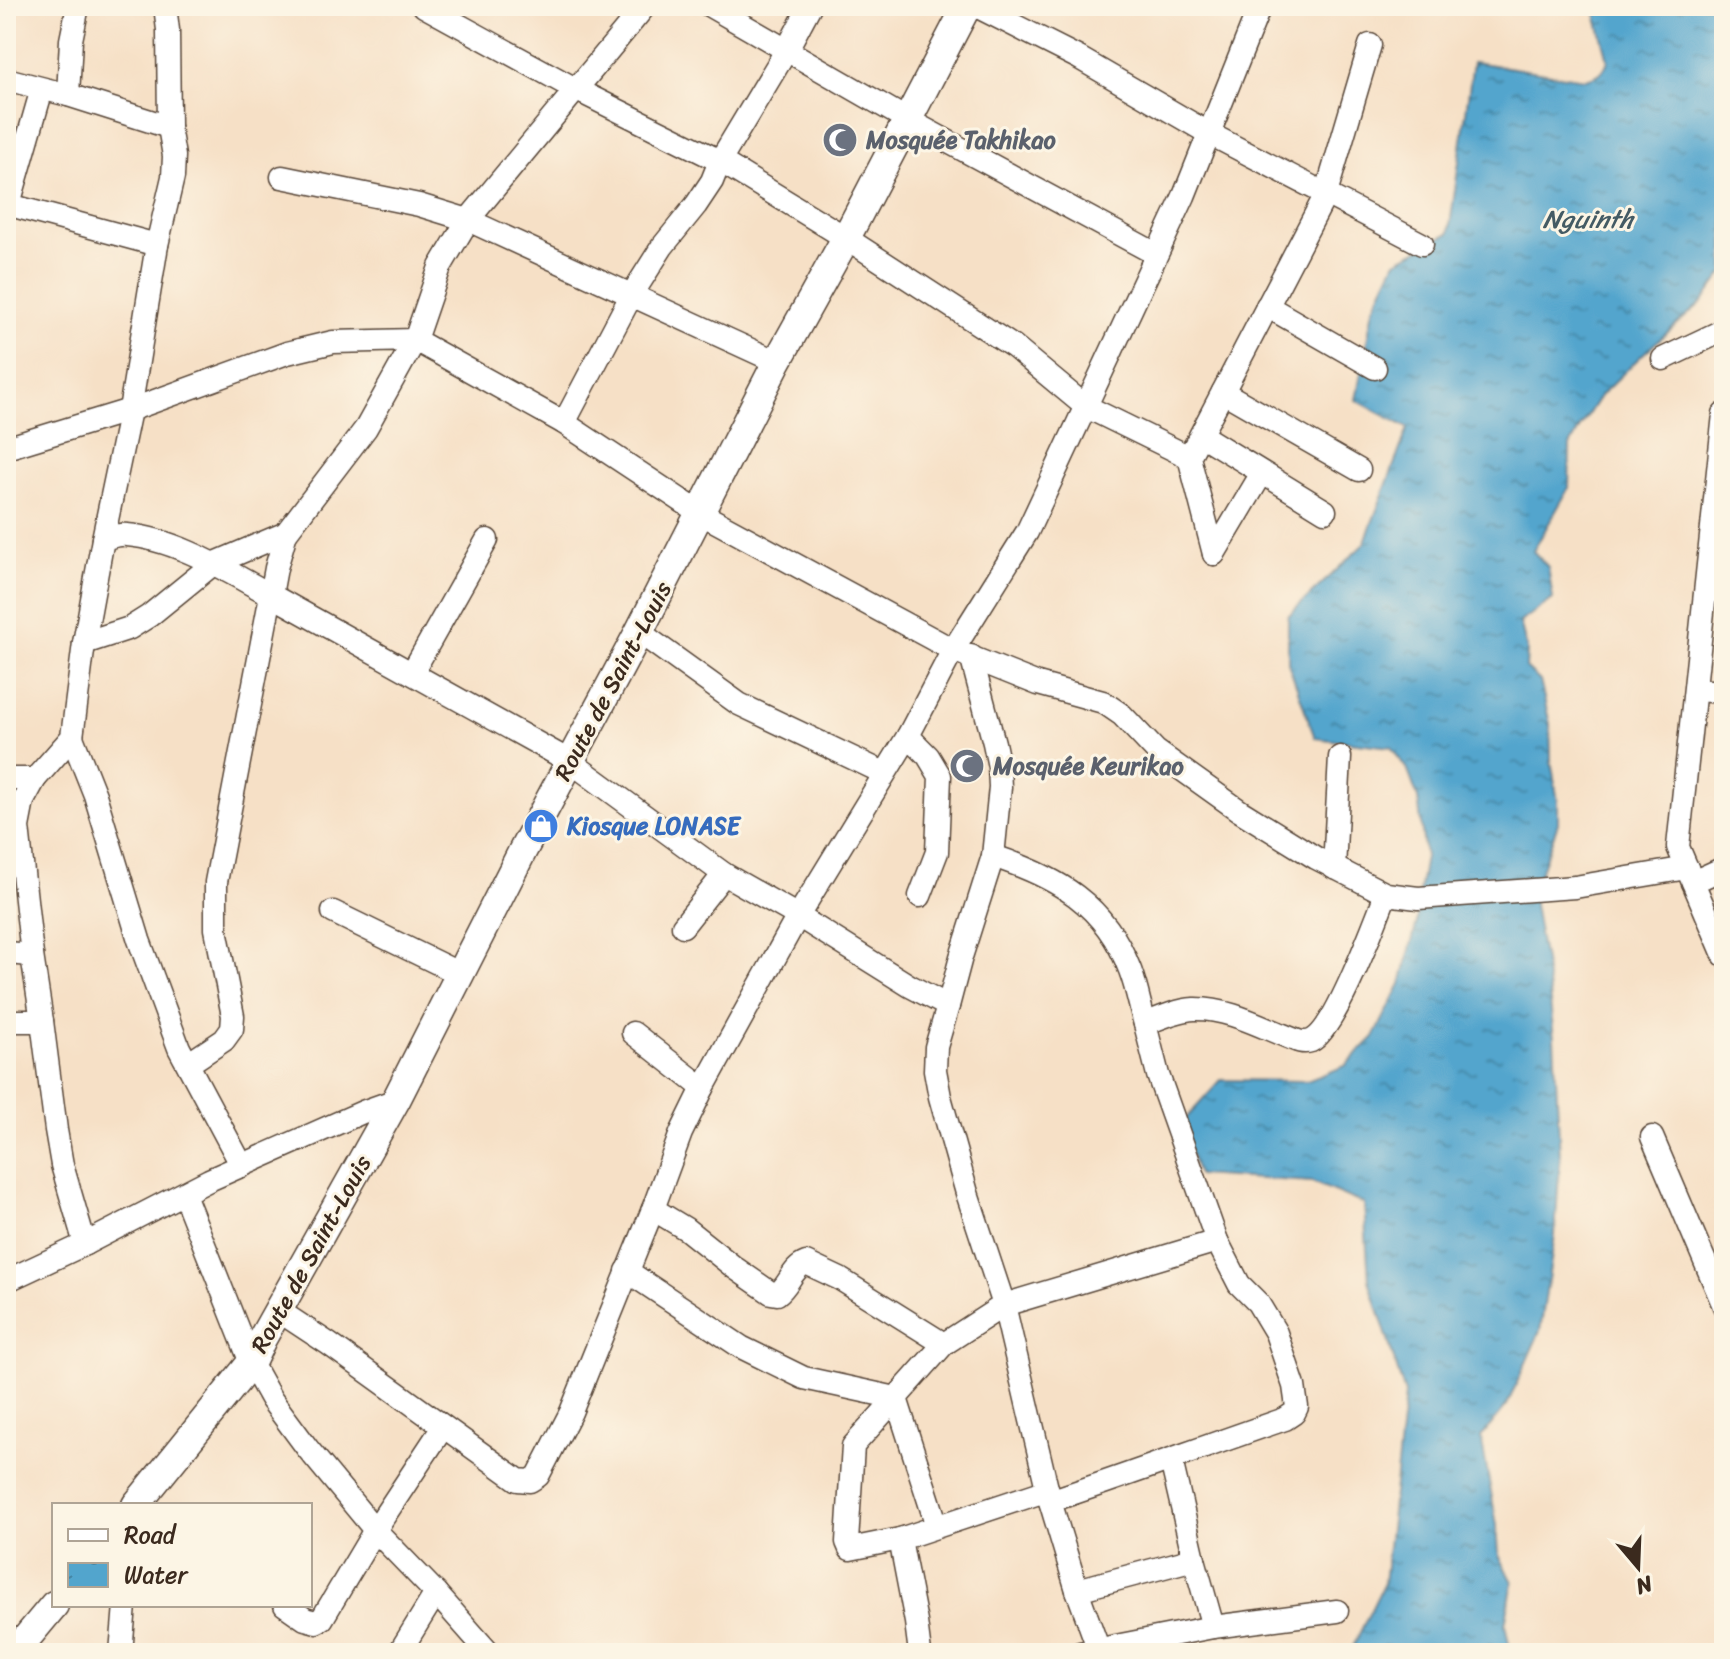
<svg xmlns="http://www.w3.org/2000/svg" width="1730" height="1659" viewBox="0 0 1730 1659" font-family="Sriracha,sans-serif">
	<defs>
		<pattern id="water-ripples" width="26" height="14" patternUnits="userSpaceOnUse" patternTransform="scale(2)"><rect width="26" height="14" fill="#52a5cd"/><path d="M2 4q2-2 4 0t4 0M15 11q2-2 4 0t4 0" fill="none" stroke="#4587a6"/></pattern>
	</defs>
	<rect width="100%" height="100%" fill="#fcf5e5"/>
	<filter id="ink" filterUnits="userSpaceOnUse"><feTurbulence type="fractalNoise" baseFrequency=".0125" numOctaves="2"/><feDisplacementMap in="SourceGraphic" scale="16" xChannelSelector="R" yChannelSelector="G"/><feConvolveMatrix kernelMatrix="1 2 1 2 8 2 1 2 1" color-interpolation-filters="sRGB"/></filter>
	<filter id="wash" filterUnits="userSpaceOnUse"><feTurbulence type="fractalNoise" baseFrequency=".006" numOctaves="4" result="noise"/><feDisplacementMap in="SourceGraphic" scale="32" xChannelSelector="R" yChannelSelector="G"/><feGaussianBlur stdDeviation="1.8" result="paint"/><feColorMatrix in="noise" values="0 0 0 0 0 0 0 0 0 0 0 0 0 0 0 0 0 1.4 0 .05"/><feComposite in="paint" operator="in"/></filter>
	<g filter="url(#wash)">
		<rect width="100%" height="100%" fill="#f6e0c6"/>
		<!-- water -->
		<path fill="url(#water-ripples)" stroke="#466876" stroke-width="2" d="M1594,6H1724V272L1702,302L1643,354L1600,396L1579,429L1570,446L1569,488L1533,551L1548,567L1553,599L1520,622L1527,650L1526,668L1540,681L1550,724L1551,760L1558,802V823L1534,890V905L1548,984L1554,1038L1560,1157L1555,1235L1540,1331L1507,1405L1481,1437L1497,1525L1499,1555L1513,1582L1505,1624L1511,1653H1350L1384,1583L1405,1394L1369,1280L1364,1204L1312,1182L1198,1175L1181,1124L1221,1080L1307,1081L1345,1066L1374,1037L1401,984L1417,922L1418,898L1425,857L1418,798L1408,771L1391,747L1315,738L1288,662V616L1364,544L1408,428L1356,400L1373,309L1396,261L1449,233L1473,62L1585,79C1598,76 1604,73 1608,60Z"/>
	</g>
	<g filter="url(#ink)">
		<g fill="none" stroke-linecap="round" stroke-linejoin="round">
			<defs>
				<g id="minor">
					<path d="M424,6L577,90L720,161L846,238L1014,347L1085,406L1189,457"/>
					<path d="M645,6L468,220L440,267L415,340L564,423L700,513L953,650L1038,684L1103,702L1122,715L1156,751L1240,811L1316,858L1386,894L1418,898L1575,887L1687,868"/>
					<path d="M710,6L908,120L1156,254"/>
					<path d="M976,6L1079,58L1210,134L1422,244"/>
					<path d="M6,79L68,95L169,127"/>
					<path d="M68,95L71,40L78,6"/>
					<path d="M282,177L419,205L468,220L777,362"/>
					<path d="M6,204L157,245"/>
					<path d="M9,204L42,89"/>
					<path d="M1267,306L1375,368"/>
					<path d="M1663,359L1724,330"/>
					<path d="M1223,392L1359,470"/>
					<path d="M1724,414L1678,847L1724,955"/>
					<path d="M564,423L631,296L662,247L696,205L712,181L720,161L786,51L810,6"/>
					<path d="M1201,435L1325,511"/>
					<path d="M6,448L130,410L287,353L333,342L415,340L366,428L286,533L276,568L271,595L571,762L724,874L798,916L910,986L948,1006L961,957L993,856L1000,787L999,767L994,743L971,656"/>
					<path d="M103,539C111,537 119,534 127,535C177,539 228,572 271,595L216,882V929L233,1016L232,1029L224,1040L188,1064"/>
					<path d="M1214,554L1189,457L1326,194L1370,45"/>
					<path d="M1214,554L1262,473"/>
					<path d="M639,632L739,704L884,773"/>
					<path d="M84,643L130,628L149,616L213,564L286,533"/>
					<path d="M412,673L487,540"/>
					<path d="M1696,690L1724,692"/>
					<path d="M908,736L928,756L940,776L937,852L920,896"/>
					<path d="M72,737L95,795L139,940L179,1048L242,1166"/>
					<path d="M6,779H35"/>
					<path d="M993,856C1057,877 1105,904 1130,970C1137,988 1140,1007 1145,1024"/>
					<path d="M1334,868L1340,757"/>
					<path d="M1693,882L1724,868"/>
					<path d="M333,912L460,974"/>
					<path d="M683,926L724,874"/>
					<path d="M6,953L32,955"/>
					<path d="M948,1006L936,1047L935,1070L940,1097L967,1193L1004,1305L1050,1501L1077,1590L1100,1653"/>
					<path d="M6,1021H42"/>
					<path d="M633,1033L703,1088"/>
					<path d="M1652,1137L1724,1306"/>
					<path d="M184,1194L251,1363L271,1399L308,1449L375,1530L436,1593L489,1653"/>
					<path d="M653,1209L686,1229L735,1268L771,1293L777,1294C789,1286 792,1268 806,1263L840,1279L944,1344"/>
					<path d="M85,1244L62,1165L56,1130L42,1021L32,955L18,827L23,801L35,779L72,737L84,643L103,539L130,410L157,245L173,177L174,156L169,127L168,30L165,6"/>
					<path d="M627,1271L741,1347L804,1378L896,1398L937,1526"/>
					<path d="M6,1281L85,1244L209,1180L365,1111L396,1100"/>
					<path d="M279,1311L329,1344L518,1480L530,1481L538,1476L571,1412L653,1209L681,1133L703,1088L798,916L908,736L953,650L1027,532L1184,196L1260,6"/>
					<path d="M1171,1460L1194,1559L1213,1627"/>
					<path d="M1050,1501C1129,1475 1206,1446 1285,1419L1294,1413L1297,1407L1294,1386L1276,1333L1258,1303L1239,1284L1217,1241L1158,1075L1145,1024C1160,1018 1177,1010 1194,1009C1230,1008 1265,1029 1298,1041C1303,1042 1305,1043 1311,1041C1335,1031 1375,922 1386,894"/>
					<path d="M900,1539L850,1549L847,1542L853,1446L944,1344L1004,1305L1217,1241"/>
					<path d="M1077,1590L1194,1559"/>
					<path d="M285,1605L305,1619L316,1622L322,1619L375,1530L443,1427"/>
					<path d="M121,1653L125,1605"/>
					<path d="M399,1653L436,1593"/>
					<path d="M920,1653L916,1622L900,1539L1048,1490"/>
					<path d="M1080,1653L1213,1627L1337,1611"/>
				</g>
				<g id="major">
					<path d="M136,1505L251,1363L262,1339L396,1100L523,850L639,632L777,362L846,238L967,6"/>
					<path d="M14,1653L54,1605"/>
				</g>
			</defs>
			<!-- minor casing -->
			<use href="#minor" stroke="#574537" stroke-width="25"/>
			<!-- major casing -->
			<use href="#major" stroke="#574537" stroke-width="31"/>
			<!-- minor -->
			<use href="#minor" stroke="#fff" stroke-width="22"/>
			<!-- major -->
			<use href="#major" stroke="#fff" stroke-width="28"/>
		</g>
	</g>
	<!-- icons -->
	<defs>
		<symbol id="mosque-disc" viewBox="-11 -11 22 22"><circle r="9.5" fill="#6b7280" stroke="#fcf5e5"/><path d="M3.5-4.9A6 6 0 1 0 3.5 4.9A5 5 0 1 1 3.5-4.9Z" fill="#fff"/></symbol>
		<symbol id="shop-disc" viewBox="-11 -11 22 22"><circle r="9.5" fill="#3f7fe0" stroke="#fcf5e5"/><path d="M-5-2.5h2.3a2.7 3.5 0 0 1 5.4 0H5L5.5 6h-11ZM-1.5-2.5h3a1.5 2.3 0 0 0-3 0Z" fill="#fff"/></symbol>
	</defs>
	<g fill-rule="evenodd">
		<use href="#mosque-disc" x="820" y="120" width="40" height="40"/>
		<use href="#mosque-disc" x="947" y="746" width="40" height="40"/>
		<use href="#shop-disc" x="521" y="806" width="40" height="40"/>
	</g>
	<g text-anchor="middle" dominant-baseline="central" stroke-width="6" stroke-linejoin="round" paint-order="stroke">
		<!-- worship labels -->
		<g font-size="24" font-weight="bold" fill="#5b616d" stroke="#fcf5e5" text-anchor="start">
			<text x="866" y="140">Mosquée Takhikao</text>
			<text x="993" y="766">Mosquée Keurikao</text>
		</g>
		<!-- street labels -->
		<g font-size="24" fill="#3b2a1e" stroke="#fcf5e5">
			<text transform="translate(613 681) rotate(-62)">Route de Saint-Louis</text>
			<text transform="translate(311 1254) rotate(-61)">Route de Saint-Louis</text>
		</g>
		<!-- shop labels -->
		<g font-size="24" font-weight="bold" fill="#366cbe" stroke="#fcf5e5" text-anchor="start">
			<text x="567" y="826">Kiosque LONASE</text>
		</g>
		<!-- water labels -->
		<g font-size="26" font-style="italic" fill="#445b64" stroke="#fcf5e5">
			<text x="1588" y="219">Nguinth</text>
		</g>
	</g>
	<!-- margin -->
	<rect width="1730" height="1659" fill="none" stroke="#fcf5e5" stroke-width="32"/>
	<!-- legend -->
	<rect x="52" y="1503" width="260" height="104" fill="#fcf5e5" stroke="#afa495" stroke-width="2"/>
	<rect x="68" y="1529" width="40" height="12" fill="#ffffff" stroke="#afa495" stroke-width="2"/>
	<text x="124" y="1543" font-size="24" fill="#3b2a1e">Road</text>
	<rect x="68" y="1563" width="40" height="24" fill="url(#water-ripples)" stroke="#afa495" stroke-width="2"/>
	<text x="124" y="1583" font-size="24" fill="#3b2a1e">Water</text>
	<!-- north arrow -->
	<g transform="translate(1638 1567) rotate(161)" stroke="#fcf5e5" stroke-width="6" paint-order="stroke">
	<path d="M0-6L14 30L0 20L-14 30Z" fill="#3b2a1e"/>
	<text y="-12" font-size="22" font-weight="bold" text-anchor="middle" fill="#3b2a1e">N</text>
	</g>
</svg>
